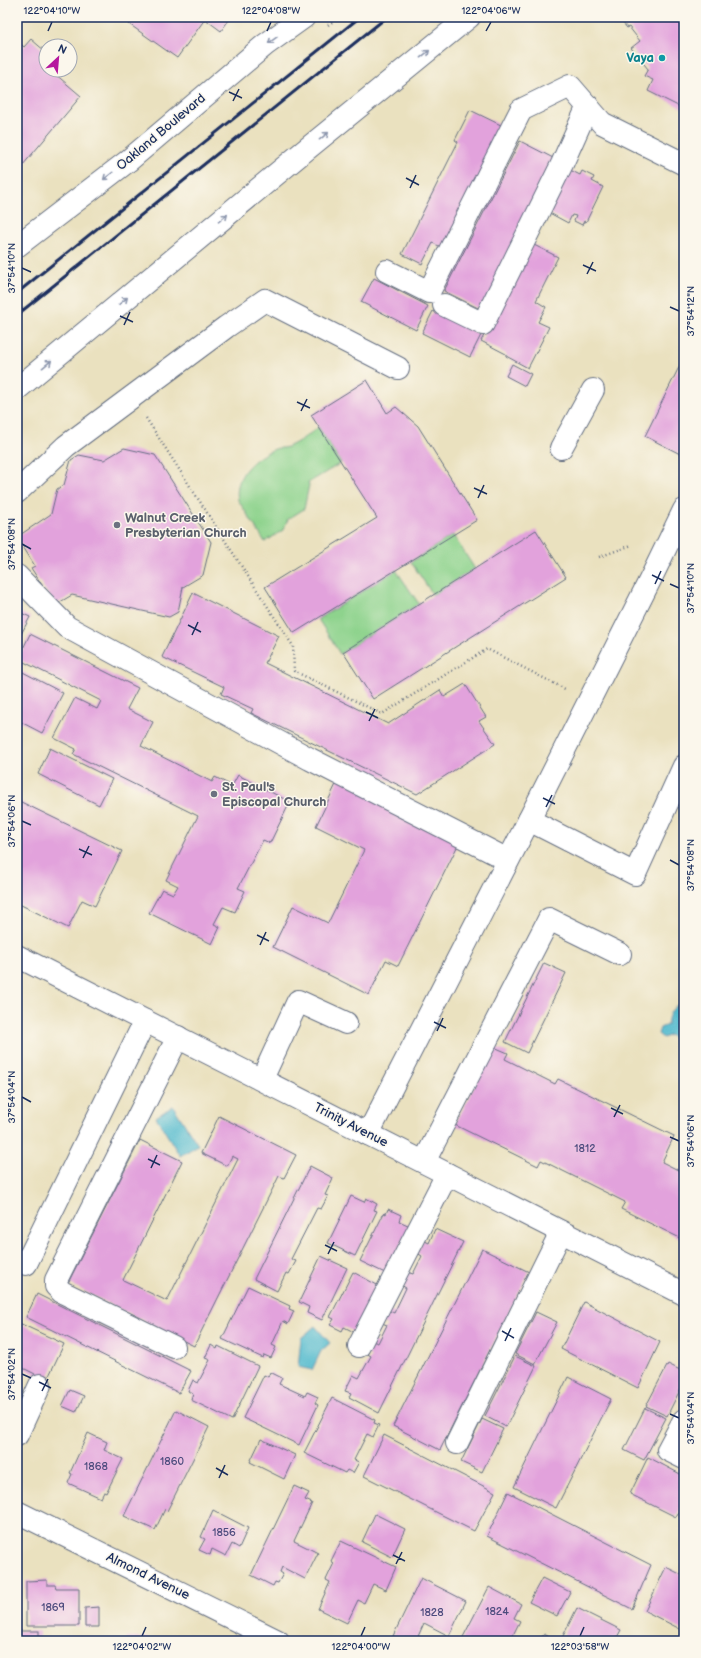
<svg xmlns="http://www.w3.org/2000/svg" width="701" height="1658" viewBox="0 0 701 1658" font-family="'Balsamiq Sans',sans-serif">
	<rect width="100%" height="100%" fill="#fbf7ec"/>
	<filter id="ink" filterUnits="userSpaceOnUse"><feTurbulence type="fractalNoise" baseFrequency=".025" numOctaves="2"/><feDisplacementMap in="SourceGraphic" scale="8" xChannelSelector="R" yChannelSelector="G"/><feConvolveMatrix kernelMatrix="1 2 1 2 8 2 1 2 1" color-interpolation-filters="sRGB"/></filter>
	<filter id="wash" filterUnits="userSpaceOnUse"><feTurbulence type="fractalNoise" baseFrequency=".012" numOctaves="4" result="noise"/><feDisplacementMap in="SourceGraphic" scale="16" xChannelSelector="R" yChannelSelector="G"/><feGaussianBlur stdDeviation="0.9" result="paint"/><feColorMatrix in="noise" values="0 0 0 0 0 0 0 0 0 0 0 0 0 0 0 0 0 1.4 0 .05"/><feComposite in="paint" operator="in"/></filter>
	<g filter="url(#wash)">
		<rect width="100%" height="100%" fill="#eae1bf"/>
		<!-- green -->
		<g fill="#8ed38d" stroke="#548176">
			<path d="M319,427L341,463L308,483L309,485L304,509L288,519L283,530L265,542L238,500C233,476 254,457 275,449C279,447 283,449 287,447C298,443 309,434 319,427Z"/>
			<path d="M453,535L475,569L433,595L411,562Z"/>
			<path d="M396,570L419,604L340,654L318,619Z"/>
		</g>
		<!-- water -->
		<g fill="#51bace" stroke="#367496">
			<path d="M684,1002V1046L678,1043L670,1035L663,1038L658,1034L660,1028L667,1025C668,1014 673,1005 684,1002Z"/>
			<path d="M173,1106L198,1145L180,1156L156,1117Z"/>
			<path d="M315,1326L330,1343L321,1351L312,1370L298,1367L301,1338Z"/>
		</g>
		<g id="blocks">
			<!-- building -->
			<g fill="#e2a2dc">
				<path d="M131,17H231L221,31L205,19L177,58L129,24L133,18Z"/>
				<path d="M618,17H684V109L648,91L653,80L644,76L648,69L631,48L640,41L629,27L627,28Z"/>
				<path d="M31,39L46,52V70H56L54,73L81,96L17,172V41L24,47Z"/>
				<path d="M470,110L507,128L445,249L433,243L422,264L402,254L458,142L455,140Z"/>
				<path d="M520,141L557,160L484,311L444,291Z"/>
				<path d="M568,169L580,175L582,171L594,177L592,181L603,187L586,222L584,221L582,225L574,221L576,216L572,215L568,223L544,210Z"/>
				<path d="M532,244L558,257L536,301L546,307L538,322L549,327L528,368L506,356V354L481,341Z"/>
				<path d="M374,278L428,306L416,330L361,302Z"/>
				<path d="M433,311L481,335L470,357L422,333Z"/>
				<path d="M684,357V456L645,436Z"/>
				<path d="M512,364L531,374L525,386L506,376Z"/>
				<path d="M367,380L387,413L396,407L418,426L477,520L294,633L265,587L377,518L311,415Z"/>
				<path d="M124,448L155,455L211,542L203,575L183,587L178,612L169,617L72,595L55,605L31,568L35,566L17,537L51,514L57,489L64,485L71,460L79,455L104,460Z"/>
				<path d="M536,530L566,577L373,699L343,652Z"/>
				<path d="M193,593L279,636L265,663L388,724L440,690L444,697L465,684L486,717L479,721L495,744L417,794L251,713L253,709L221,694L224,687L162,657Z"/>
				<path d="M17,611L30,617L17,642Z"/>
				<path d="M30,634L138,688L127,709L153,722L141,746L212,782L215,777L232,786L238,775L290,802L270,843L263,840L238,888L245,891L235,912L223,907L214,924L220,927L212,944L149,913L162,889L173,894L178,886L166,880L198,816L73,754L76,749L54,738L75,698L97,709L101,701L18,659Z"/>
				<path d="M17,669L63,693L42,733L17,720Z"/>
				<path d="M50,748L112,779L99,805L38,774Z"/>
				<path d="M339,778L461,839L398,966L386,960L369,995L273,947L293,906L328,923L364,850L316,826Z"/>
				<path d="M17,800L122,851L95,906L82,900L68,928L17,903Z"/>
				<path d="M544,963L566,973L527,1053L505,1042Z"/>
				<path d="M494,1047L508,1053L505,1059L555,1084L558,1079L674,1136L662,1162L684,1173V1240L621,1209L625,1202L541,1160L538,1166L455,1125Z"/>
				<path d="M219,1116L296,1155L284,1178L279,1176L194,1346L68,1283L140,1140L182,1161L123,1280L167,1301L238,1159L232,1156L227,1166L201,1153Z"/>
				<path d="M310,1166L333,1178L325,1195L328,1196L321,1209L317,1208L291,1259L296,1261L289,1274L286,1273L277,1291L254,1279Z"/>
				<path d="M351,1196L364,1202L366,1198L377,1204L374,1210L377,1211L355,1256L328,1243Z"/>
				<path d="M388,1209L401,1215L399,1221L410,1226L387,1274L360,1261L384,1213L386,1214Z"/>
				<path d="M435,1229L463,1242L379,1413L349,1397L351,1393L345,1391L353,1375L359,1378L371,1356L366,1353L372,1341L378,1343L387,1325L382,1323L388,1310L394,1313L406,1288L401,1285L407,1272L413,1274L422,1256L417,1253L423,1240L429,1243Z"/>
				<path d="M482,1249L529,1272L440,1450L393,1426Z"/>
				<path d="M321,1256L347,1268L322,1320L307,1313L309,1307L299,1302Z"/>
				<path d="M353,1272L379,1286L356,1333L344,1327L342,1331L330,1325L334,1319L330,1317Z"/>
				<path d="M248,1286L290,1306L289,1309L294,1311L288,1324L283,1321L272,1345L276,1347L271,1358L264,1355L263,1358L222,1339Z"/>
				<path d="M37,1294L191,1371L179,1393L26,1317Z"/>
				<path d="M584,1302L660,1342L638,1388L561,1349Z"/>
				<path d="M536,1312L557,1322L535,1364L515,1354Z"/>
				<path d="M17,1322L64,1344L47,1380L17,1365Z"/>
				<path d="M211,1345L217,1349L218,1346L258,1366L232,1420L191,1400L193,1394L188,1391L193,1380L198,1383L210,1360L205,1358Z"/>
				<path d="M515,1356L536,1366L506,1427L485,1416Z"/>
				<path d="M668,1364L684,1372V1382L667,1416L646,1406Z"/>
				<path d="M270,1372L282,1378L279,1384L305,1396L307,1392L318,1397L315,1403L318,1405L299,1445L243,1418L264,1375L268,1377Z"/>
				<path d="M568,1377L611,1399L556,1508L514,1487Z"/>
				<path d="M70,1390L84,1396L76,1412L62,1406Z"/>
				<path d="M332,1398L375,1420L374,1423L379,1425L373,1437L367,1434L354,1460L359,1462L353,1473L347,1470L345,1473L304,1453Z"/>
				<path d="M645,1408L666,1418L644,1460L624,1450Z"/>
				<path d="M176,1410L209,1427L167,1511L165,1509L155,1530L124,1516Z"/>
				<path d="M482,1419L503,1429L482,1472L461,1462Z"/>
				<path d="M88,1433L107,1442L104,1450L123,1459L106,1493L104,1492L101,1498L68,1483L72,1474L70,1473Z"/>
				<path d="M384,1435L495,1492L474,1531L364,1476Z"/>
				<path d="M261,1439L295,1455L284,1479L250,1462Z"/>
				<path d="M648,1457L684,1476V1501L676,1517L630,1494Z"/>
				<path d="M294,1486L309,1493L305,1500L312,1503L294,1541L318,1553L305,1579L282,1567L280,1572L283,1574L278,1583L275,1582L273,1586L251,1575Z"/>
				<path d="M508,1492L651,1565L632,1609L487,1536Z"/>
				<path d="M213,1510L248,1528L239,1548L232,1544L226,1556L212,1549L210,1555L199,1550L205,1539L201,1537Z"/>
				<path d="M375,1514L405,1529L392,1557L362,1542Z"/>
				<path d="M341,1541L396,1567L386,1590L373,1584L364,1603L358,1600L347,1623L318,1609L330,1582L326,1580L334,1563L331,1561Z"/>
				<path d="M666,1567L684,1576V1631L645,1611Z"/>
				<path d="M421,1578L466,1601L449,1636L424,1623L416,1641H403L393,1636Z"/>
				<path d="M542,1578L570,1592L557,1616L529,1602Z"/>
				<path d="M47,1580V1585H55L56,1588H79V1626H26V1581Z"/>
				<path d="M489,1587L521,1604L514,1618L520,1621L510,1641H461Z"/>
				<path d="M99,1607V1627H85V1608Z"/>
				<path d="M577,1608L621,1630L615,1641H566L562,1638Z"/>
				<rect x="17" y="1631" width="22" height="10"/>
				<path d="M544,1634L557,1641H540Z"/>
				<rect x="126" y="1638" width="23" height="3"/>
			</g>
		</g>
	</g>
	<g filter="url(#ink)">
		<use href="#blocks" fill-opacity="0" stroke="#636d80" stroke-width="1"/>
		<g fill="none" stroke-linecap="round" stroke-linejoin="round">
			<defs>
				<g id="minor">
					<path d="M17,246L128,161L265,45L304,17"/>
					<path d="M387,271L429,292L521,110L570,86L602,123L684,164"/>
					<path d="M444,305L483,324L562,164L588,106"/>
					<path d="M561,448L593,390"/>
					<path d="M17,492L66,446L226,327L265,300L398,368"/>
					<path d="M684,510L652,576L529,820L635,874L684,766"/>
					<path d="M17,576L67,627L310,759L508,860"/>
					<path d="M17,956L684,1294"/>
					<path d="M262,1079L298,1001L346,1023"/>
					<path d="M368,1134L529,820"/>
					<path d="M424,1162L549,919L620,954"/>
					<path d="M17,1260L26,1264L145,1021"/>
					<path d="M359,1346L447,1174"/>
					<path d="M174,1347L62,1292L56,1286V1280L178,1037"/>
					<path d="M684,1420L668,1450L684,1458"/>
					<path d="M17,1435L40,1385"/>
					<path d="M457,1443L561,1232"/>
					<path d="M17,1512L278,1641"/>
				</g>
				<path id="highway" d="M17,389L297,157L469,17"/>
			</defs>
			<!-- minor casing -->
			<use href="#minor" stroke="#636d80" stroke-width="24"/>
			<!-- highway casing -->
			<use href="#highway" stroke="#636d80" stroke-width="24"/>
			<!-- path -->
			<g stroke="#636d80" stroke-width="2.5" stroke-dasharray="1 3" stroke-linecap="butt">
				<path d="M328,25L339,17"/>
				<path d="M146,418L293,646L294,671L382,714L487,649L567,690"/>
				<path d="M599,557L632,545"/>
			</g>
			<!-- minor -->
			<use href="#minor" stroke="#fff" stroke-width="22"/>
			<!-- highway -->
			<use href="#highway" stroke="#fff" stroke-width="22"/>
			<!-- rail -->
			<g stroke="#1b2f5e" stroke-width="3">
				<path d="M17,293L360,17"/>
				<path d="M17,315L387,17"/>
			</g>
		</g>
		<!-- one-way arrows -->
		<defs><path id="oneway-shaft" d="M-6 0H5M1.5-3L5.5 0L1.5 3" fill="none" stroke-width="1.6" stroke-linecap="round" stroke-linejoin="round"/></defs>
		<g stroke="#8d97ae">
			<use href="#oneway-shaft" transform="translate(273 40) rotate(144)"/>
			<use href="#oneway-shaft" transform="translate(425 54) rotate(-39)"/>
			<use href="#oneway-shaft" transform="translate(324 136) rotate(-39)"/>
			<use href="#oneway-shaft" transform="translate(108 176) rotate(142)"/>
			<use href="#oneway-shaft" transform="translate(223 218) rotate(-40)"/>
			<use href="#oneway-shaft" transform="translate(123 301) rotate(-40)"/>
			<use href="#oneway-shaft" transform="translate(47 364) rotate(-39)"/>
		</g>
	</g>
	<!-- ticks -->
	<path fill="none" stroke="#1b2f5e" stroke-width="1.5" d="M48,31L52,22M267,31L271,22M486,31L491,22M229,92L242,98M233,101L239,89M406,178L419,185M410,188L416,175M583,265L596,271M22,268L31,272M587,274L593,262M670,307L679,311M120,316L133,322M124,325L130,312M297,402L310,408M301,411L307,399M474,488L487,494M478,498L484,485M22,544L31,549M652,575L664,581M655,584L661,571M670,584L679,588M188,625L201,632M192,635L198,622M366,712L378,718M369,721L375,709M543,798L555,804M546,807L552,795M22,821L31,825M79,849L92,855M83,858L89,846M670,860L679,865M257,935L269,941M260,945L266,932M434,1022L446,1028M437,1031L443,1018M22,1097L31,1102M611,1108L623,1114M614,1117L620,1105M670,1137L679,1141M148,1159L160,1165M151,1168L157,1155M325,1245L337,1251M328,1254L334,1242M502,1331L514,1338M505,1341L511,1328M22,1374L31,1378M39,1382L51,1388M42,1391L48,1379M670,1414L679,1418M216,1468L228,1475M219,1478L225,1465M393,1555L405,1561M396,1564L402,1552M142,1636L146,1627M361,1636L365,1627M580,1636L584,1627"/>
	<!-- markers -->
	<circle fill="#0f9aa8" stroke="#fbf7ec" stroke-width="1.5" cx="662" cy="58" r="4"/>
	<g fill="#6b7280" stroke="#fbf7ec" stroke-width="1.5">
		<circle cx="117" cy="525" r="4"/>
		<circle cx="214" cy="794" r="4"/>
	</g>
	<g text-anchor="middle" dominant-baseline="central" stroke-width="3" stroke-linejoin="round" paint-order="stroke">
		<!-- number labels -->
		<g font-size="11" fill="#4d4c7e">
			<text x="585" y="1148">1812</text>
			<text x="172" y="1461">1860</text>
			<text x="96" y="1466">1868</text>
			<text x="224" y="1532">1856</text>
			<text x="53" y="1607">1869</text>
			<text x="497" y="1611">1824</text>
			<text x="432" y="1612">1828</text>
		</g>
		<!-- culture labels -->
		<g font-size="13" font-weight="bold" fill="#0d838f" stroke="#fbf7ec" text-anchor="end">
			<text x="654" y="58">Vaya</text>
		</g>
		<!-- street labels -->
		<g font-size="13" fill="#1b2f5e" stroke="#fbf7ec">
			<text transform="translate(161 132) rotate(-40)">Oakland Boulevard</text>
			<text transform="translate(351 1125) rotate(27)">Trinity Avenue</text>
			<text transform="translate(148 1576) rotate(26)">Almond Avenue</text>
		</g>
		<!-- worship labels -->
		<g font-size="13" font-weight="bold" fill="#5b616d" stroke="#fbf7ec" text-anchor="start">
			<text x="125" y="518">Walnut Creek<tspan x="125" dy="15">Presbyterian Church</tspan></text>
			<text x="222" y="787">St. Paul's<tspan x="222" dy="15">Episcopal Church</tspan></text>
		</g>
	</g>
	<!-- margin -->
	<rect width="701" height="1658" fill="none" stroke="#fbf7ec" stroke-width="44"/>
	<!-- north arrow -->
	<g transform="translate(58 58) rotate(26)"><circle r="19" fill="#fbf7ec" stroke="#a1a7b3"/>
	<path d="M0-3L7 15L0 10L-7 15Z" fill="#b5179e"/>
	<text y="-6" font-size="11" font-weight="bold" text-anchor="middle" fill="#1b2f5e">N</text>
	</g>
	<rect x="22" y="22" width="657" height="1614" fill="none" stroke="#1b2f5e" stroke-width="1.5"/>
	<g font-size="10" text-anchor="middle" fill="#1b2f5e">
		<text x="52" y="14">122°04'10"W</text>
		<text x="271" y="14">122°04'08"W</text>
		<text x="491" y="14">122°04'06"W</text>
		<text transform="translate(11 268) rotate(-90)" y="4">37°54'10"N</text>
		<text transform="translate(690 311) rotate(-90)" y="4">37°54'12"N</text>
		<text transform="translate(11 544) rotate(-90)" y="4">37°54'08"N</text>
		<text transform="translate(690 588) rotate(-90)" y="4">37°54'10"N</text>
		<text transform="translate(11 821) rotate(-90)" y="4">37°54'06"N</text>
		<text transform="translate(690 865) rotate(-90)" y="4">37°54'08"N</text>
		<text transform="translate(11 1097) rotate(-90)" y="4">37°54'04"N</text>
		<text transform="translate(690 1141) rotate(-90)" y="4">37°54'06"N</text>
		<text transform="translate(11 1374) rotate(-90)" y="4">37°54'02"N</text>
		<text transform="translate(690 1418) rotate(-90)" y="4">37°54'04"N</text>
		<text x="142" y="1650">122°04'02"W</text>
		<text x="361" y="1650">122°04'00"W</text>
		<text x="580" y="1650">122°03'58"W</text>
	</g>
</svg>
